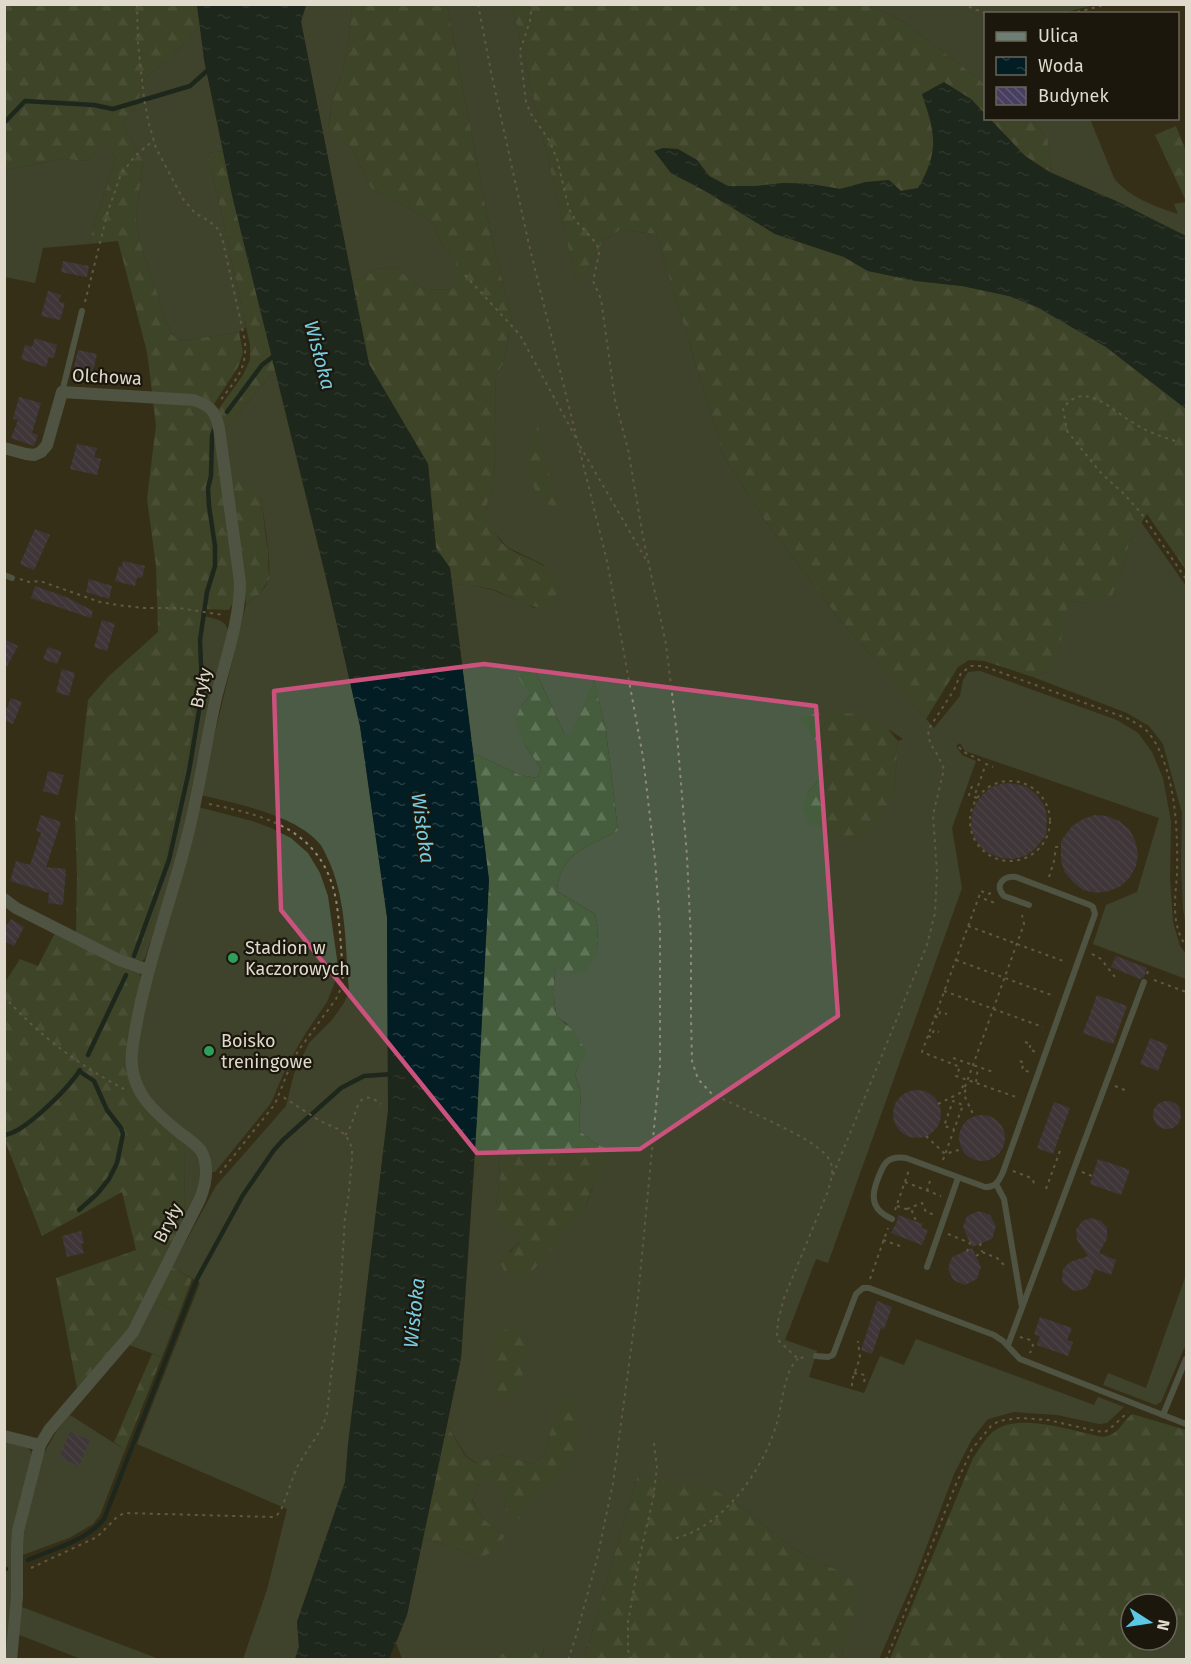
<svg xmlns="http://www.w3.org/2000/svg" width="1191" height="1664" viewBox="0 0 1191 1664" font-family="'Fira Sans',sans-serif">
	<defs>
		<pattern id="forest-firs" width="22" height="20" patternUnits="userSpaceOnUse" patternTransform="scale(1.5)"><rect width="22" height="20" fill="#455d3d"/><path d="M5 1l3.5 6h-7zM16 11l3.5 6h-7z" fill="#5f7458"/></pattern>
		<pattern id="water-ripples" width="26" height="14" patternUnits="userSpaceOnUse" patternTransform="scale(1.5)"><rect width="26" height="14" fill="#021d23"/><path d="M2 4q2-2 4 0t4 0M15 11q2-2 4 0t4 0" fill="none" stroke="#263d42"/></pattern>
		<pattern id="building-back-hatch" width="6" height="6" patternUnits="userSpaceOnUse" patternTransform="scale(1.5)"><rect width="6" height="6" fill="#483e60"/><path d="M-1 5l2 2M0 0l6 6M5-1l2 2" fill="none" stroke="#625976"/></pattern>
	</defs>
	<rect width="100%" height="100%" fill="#372f18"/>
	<!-- grass -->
	<g fill="#4b5b45" fill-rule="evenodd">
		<path d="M306,5H352L350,30L342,74L334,93L328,127L352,149L371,188L411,209L433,223L441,244L456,260L454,289L426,290L412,281L396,267L376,269L363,278L352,280L301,21Z"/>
		<path d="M447,5H512L577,284L604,240L620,230L656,234L724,457L768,525L841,621L934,728L960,696L963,680L968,672L980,671L1117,720L1138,733L1152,752L1163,778L1171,822L1170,879L1173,922L1180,946L1186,954V979L1093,944L1106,905L1137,892L1159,818L965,751L960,743L956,746L962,755L976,761L952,828L962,888L828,1263L816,1259L785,1340L817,1351L809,1377L864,1393L880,1356L904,1365L916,1339L1094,1405L1098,1397L1124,1407L1107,1423L1099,1424L1057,1415L1014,1412L988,1419L972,1439L954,1474L915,1577L879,1659H842L843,1649L835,1569L810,1559L782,1540L733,1500L637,1477L584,1659H541L544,1649L502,1654L500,1659H402L396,1643L407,1615L423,1538L465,1551L476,1559L505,1536L483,1519L472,1499L478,1485L492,1478L505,1495L506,1514L564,1475L549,1436L545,1455L532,1464L502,1455L477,1463L467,1457L447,1425L461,1358L474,1170L489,1153L499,1150L500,1183L496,1204L521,1234V1241L509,1252L528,1275L585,1209L606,1148L593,1142L579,1130L581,1091L575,1075L579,1064L567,1024L557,1017C553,1000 553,985 556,967L597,952L598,927L595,914L557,891C560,853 587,847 618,831L606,731L594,681L572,735H565L534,668L530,695L521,706L525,746L541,768L537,778L520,775L473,753L452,584L470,585L493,590L535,608L544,565L507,547L494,532L487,517V500L494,487L496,375L503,364L512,319L490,230ZM888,729L903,739L898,741L894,794L808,792L823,775L830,760L824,748ZM490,1356L522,1372L521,1387Z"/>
		<path d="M868,5H1094L1063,13L986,14L985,85L978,78L901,20Z"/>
		<path d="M200,26L204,59L223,151L208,153L246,327L239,332L180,341L171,334L141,245L136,219L143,161L122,123L136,106L146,77L170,59Z"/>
		<path d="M1031,119H1090L1114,178C1128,197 1156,207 1178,214L1174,204L1186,202V236L1116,201L1052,173L1048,140Z"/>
		<path d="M106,141L116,159L88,244L43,248L35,283L5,277V170L64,159L88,161Z"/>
		<path d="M275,370L338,628L360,726L387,917L388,1111L348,1445L345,1482L297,1622L299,1647L295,1659H243L267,1590L287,1509L137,1444L200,1283L172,1267L216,1186L286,1106L294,1074L309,1043L332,1020L344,1003L349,991C345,946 347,896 326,855C324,851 322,846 319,843C295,815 235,803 200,795L246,604C255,598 264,592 268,581C273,567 263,513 261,497L230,481L224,431Z"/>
		<path d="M1141,522L1186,586V926L1183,909L1181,866L1182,813L1163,744L1149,726L1127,713L1033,677L1047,672L1069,601L1084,603L1121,574L1130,540Z"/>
		<path d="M200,615L219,620L225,624L228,630L223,655L197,763L177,860L145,958L142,961L138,960L155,912L195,715C197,682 194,648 200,615Z"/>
		<path d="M198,807L252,821L271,828L291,838L308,853L320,873L328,896L337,959V977L327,1002L307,1031L288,1063L271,1103L215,1172H211L140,1084L135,1053L145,1000Z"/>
		<path d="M184,1141L195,1153L201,1165L202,1189L185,1218Z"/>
		<path d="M1186,1275V1344L1161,1402L1156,1405L1103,1385L1108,1373L1146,1388Z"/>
		<path d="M154,1301L179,1314L162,1357L129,1345Z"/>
		<path d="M70,1415L125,1450L100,1515L93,1524L69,1538L20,1556L26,1514L43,1455L56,1432Z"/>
		<path d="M4,1441L28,1448L32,1453L30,1463L12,1536L11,1619L5,1660Z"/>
		<path d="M22,1607L159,1659H81L17,1634Z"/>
		<path d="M1186,1629V1659L1122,1660C1138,1656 1152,1648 1166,1640C1172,1637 1178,1631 1186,1629Z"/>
	</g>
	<!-- forest -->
	<g fill="url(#forest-firs)">
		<path d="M5,5H197L200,26L170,59L146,77L136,106L122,123L143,161L136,219L141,245L171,334L180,341L239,332L243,353L238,367L214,404L152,392L147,352L118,241L88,244L116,159L106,142L88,161L64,159L5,170Z"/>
		<path d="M352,5H447L490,230L512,319L503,364L496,375L494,487C487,499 484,508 490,522C494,531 499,542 508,548C533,564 574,567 551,606C529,612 512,595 491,589C478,586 465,585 452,584L450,568L436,548L428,464L369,364L352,280L363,278L376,269L396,267L412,281L426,290L453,289L456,260L441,244L433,223L411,209L371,188L352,149L328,128L334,93L342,74L350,30Z"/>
		<path d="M512,5H868L901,20L978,78L985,85V114L971,99L922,94C935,134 940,149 919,188L901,191L866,182L840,189L811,184L784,183L756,186H728L709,176L697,160L663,148L655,151L671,173L705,191L775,234L844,257L868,271L916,281L962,286L1009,296L1037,307L1106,347L1186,409V570L1147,514L1130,540L1121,574L1112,596L1084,603L1069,601L1058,655L1047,672L1033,677L984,661L969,660L958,667L926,719L841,621L768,525L724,457L656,234L620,230L604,240L577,285Z"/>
		<path d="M990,119H1031L1048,140L1052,173L1025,156Z"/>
		<path d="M1176,126L1186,151V201L1155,135Z"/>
		<path d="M223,151L232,195L275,370L224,431L218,410L243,375L250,360V345L208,153Z"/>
		<path d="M153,402L188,405L203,408L211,417L235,570V599L229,610L202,609C194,644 198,680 195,715L155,912L138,960L112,951L76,932L77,875L75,816L88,700L108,677L158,632L156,566L147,499L156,425Z"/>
		<path d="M538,426L557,507L542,503C524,471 524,459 538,426Z"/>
		<path d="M230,481L250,483L261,497L268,552L269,579L260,594L246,604Z"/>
		<path d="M523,667L534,668L565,735L572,734L594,680L606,731L618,831C587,847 560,853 557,891L595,914L598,927L597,952L585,972C573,975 566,973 556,968C553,985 553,1000 557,1017C571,1027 580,1038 587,1054L579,1064L575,1075L581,1091L579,1130L593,1142L606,1148L605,1160L592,1188L585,1209L529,1275H515L505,1273L500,1262L521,1241V1234L511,1232L501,1224L496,1204L500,1183L499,1150L489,1153L474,1170L489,880L473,753L520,775L537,778L541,768L525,746L515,721L521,706L530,695L519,678Z"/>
		<path d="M825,711L856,714L888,729L898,741L894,794L875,826L857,840L834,836L809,823L802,808L808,792L823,775L830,760L824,748L812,737L799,718Z"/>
		<path d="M55,933L135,969L140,974L141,982L129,1077L184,1141L185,1218L130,1330L77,1388L56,1278L136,1250L122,1192L42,1236L5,1141L4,984L20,959L38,966Z"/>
		<path d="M172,1267L192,1279L179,1314L154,1301Z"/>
		<path d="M508,1328L518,1329L527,1343L521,1387L515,1394L507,1399L498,1397L490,1356L494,1337Z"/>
		<path d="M152,1354L162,1357L125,1450L114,1442Z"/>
		<path d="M563,1398H570L580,1428L578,1446L564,1475L528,1500L521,1519L506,1514L505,1495L492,1479L478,1485L472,1500L483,1519L505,1536L491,1553L476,1559L465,1551L423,1538L447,1425L466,1457L476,1463L502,1455L532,1464L545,1455L549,1436Z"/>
		<path d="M1132,1414L1186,1430V1629L1181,1631L1167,1639V1604H1131V1640H1165L1136,1657L1122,1660L890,1659L973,1458C980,1448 986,1436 997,1429C1021,1413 1077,1432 1103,1437C1119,1435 1121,1423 1132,1414Z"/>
		<path d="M637,1477L706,1486L733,1500L782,1540L810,1559L835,1569L857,1584L858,1601L843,1649L842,1659H584Z"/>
		<path d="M544,1648L541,1659H500L501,1654L522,1650Z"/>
	</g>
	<!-- water -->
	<g fill="url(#water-ripples)">
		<path d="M197,5H306L301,22L369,364L428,464L436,548L450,568L489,880L477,1118L461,1358L407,1615L389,1659H295L299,1647L297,1622L345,1482L348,1445L388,1111L387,917L360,726L325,573L232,195L204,59Z"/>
		<path d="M944,82L971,99L985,114L986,118L990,119L1025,156L1047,171L1116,201L1186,236V409L1106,347L1037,307L1009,296L962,286L916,281L868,271L844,257L775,234L705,191L671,173L654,151L663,148L678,149L697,160L709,176L728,186H756L784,183L811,184L840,189L866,182L889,180L901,191L918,188C940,151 935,132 922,94Z"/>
	</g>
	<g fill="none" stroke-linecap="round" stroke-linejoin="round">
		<!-- stream -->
		<g stroke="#021d23" stroke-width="4.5">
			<path d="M4,123L25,101L94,105L113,109L190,86L209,69"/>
			<path d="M227,412L262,365L275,355"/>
			<path d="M134,956L169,860L189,771L200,705L202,690L200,640L207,592L215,566V546L209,506L208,488L211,476L212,436L214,430"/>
			<path d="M88,1055L126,975"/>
			<path d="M79,1071L94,1081L107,1110L121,1128L123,1134L117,1163L109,1179L97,1194L79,1210"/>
			<path d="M4,1135C25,1133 69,1087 80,1070"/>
			<path d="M28,1560C53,1549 86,1541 104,1519L197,1279L243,1195L274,1150L283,1140L341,1088L364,1076L393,1074"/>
			<path d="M4,1570L6,1569"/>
		</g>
	</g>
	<!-- building -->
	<g fill="url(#building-back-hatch)">
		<path d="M63,261L89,266L87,277L61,272Z"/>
		<path d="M48,291L61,295L59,302L65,303L60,320L41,316Z"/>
		<path d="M35,338L57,345L54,358L49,357L46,367L21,359L25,345L32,347Z"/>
		<path d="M78,350L97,354L92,376L73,371Z"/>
		<path d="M19,397L41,403L32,433L38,435L34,446L11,438L18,420L13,419Z"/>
		<path d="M77,444L97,448L94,457L101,459L97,475L70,469Z"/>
		<path d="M35,529L50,535L34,570L20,564Z"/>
		<path d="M123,561L145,566L142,578L137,577L135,586L115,581L119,566L122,567Z"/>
		<path d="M89,579L112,586L109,599L86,592Z"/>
		<path d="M35,586L66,597L93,611L91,618L31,598Z"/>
		<path d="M102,620L115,624L107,651L94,647Z"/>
		<path d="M4,639L18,646L4,672Z"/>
		<path d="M48,647L62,652L57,664L43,659Z"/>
		<path d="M62,669L75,673L69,696L56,692Z"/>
		<path d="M11,698L22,702L13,724L4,720V715Z"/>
		<path d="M48,771L64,775L58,795L43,791Z"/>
		<path d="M1004,783L1015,784L1027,787L1037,795L1044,805L1047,816L1046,835L1035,849L1025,856L1013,859L1001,858L990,854L981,847L974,837L971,826L972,814L976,803L983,794L992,787Z"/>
		<path d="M41,815L61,822L46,867L66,869L63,905L48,903L49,893L10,881L16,861L30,865L41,832L36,831Z"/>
		<path d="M1095,815L1107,816L1119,821L1129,829L1135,840L1138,853L1136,866L1130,877L1121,886L1109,891L1096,893L1083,890L1073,882L1065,873L1061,861V841L1072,826L1083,819Z"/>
		<path d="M11,919L24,927L14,946L4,941V929Z"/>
		<path d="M1116,956L1147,968L1144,977L1140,979L1111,967Z"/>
		<path d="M1097,995L1127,1006L1113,1044L1083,1033Z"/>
		<path d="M1150,1038L1168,1045L1158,1071L1140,1064Z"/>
		<circle cx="917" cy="1114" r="24"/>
		<circle cx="1167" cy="1115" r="14"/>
		<path d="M1054,1102L1070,1108L1053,1154L1037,1148Z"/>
		<circle cx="982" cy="1138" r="23"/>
		<path d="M1098,1159L1130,1170L1121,1195L1090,1184Z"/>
		<path d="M979,1211L990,1215L996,1226L992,1239L972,1247L963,1227L967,1216Z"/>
		<path d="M898,1215L923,1224L921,1228L928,1230L922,1245L891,1233L897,1221Z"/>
		<path d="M1091,1218L1101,1221L1107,1228V1239L1099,1253L1116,1260L1111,1275L1095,1269L1089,1284L1086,1288L1077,1291L1072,1290L1064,1284L1062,1280L1063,1269L1070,1262L1088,1256L1077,1240L1076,1230L1082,1221Z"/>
		<path d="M81,1231L84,1243L81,1244L84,1253L67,1257L62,1236Z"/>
		<path d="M972,1248L981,1267L977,1279L965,1285L953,1280L948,1268L952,1257Z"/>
		<path d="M877,1301L892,1307L884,1329L881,1328L872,1354L861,1350Z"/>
		<path d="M1040,1317L1072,1328L1067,1340L1073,1342L1068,1356L1037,1345L1040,1336L1034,1334Z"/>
		<path d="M70,1432L90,1440L79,1466L59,1457Z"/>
	</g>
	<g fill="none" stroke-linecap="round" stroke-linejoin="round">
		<!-- path -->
		<g stroke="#908a78" stroke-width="2" stroke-dasharray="3 4.5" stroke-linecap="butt">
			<path d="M137,4L138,43L144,99L149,124L156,148L183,199L195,213L209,221L219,230L223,242L245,341C247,370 236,379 220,401"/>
			<path d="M478,4L491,72L530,249L607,561L643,757L655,860L660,928V1065L638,1297L613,1483L597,1559L576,1636L568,1660"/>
			<path d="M532,4L530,21L520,51L526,102L531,114L549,140L557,159L569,209L576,221L597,244L599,254L593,281L601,299L615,400L628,449L643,537L666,644L677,735L687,856L691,941V1016L692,1061L698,1079L711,1093C736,1107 817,1138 829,1159C835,1169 831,1180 828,1191L784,1298L778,1321L777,1334L778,1340L798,1359L807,1356"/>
			<path d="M962,4L987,14"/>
			<path d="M1070,14L1108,4"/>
			<path d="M465,275L520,335L576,438"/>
			<path d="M85,302L108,211L121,174L136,155L154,140"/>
			<path d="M1175,441C1160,436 1145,431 1132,422C1110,409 1085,380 1063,408L1067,431L1101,473L1124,494L1141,513L1186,579"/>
			<path d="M580,446L648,563"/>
			<path d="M20,579L29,582L40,581L100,602L117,605L144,608H179L223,615"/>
			<path d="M959,747C967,757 974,754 981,762L980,764"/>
			<circle cx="1010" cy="821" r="40"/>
			<path d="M972,786L969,795L974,797"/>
			<path d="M977,798L974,797L986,764L993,767"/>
			<path d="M209,804C269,816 323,831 336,900C340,924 341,950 343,974L342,986L336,999L298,1051L291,1064L275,1104L220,1173"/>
			<path d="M1049,877L1054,861L1056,847H1061"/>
			<path d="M991,893L988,894L981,891L922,1052L960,1067L956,1076L1019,1098"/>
			<path d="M984,899L995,903"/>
			<path d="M968,926L1066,962"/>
			<path d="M1092,954L1101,959L1115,977"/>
			<path d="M956,960L1054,996"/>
			<path d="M1147,974L1149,968"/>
			<path d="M1154,980L1186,992"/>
			<path d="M944,991L1043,1027"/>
			<path d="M4,996C37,1034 80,1066 124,1089"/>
			<path d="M935,1016L938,1018L940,1012L947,1014"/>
			<path d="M928,1036L931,1037L934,1030L939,1032"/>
			<path d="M1025,1042L1031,1044L1029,1049L1036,1052"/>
			<path d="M953,1058L993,1072"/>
			<path d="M1020,1061L1024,1063L1022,1069L1029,1072"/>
			<path d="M976,1082L978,1067"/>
			<path d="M1115,1086L1127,1091"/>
			<path d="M965,1087L1024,924L1022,915"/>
			<path d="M938,1104L960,1093L963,1086L966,1088L964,1095L974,1116"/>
			<path d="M345,1135C358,1123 353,1082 381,1104"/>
			<path d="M926,1136L945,1154L962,1149"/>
			<path d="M943,1160L963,1105L953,1101L944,1126L954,1129"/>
			<path d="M1013,1171L1031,1178L1033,1180L1034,1184"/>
			<path d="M1082,1172L1092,1176"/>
			<path d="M833,1175L927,945L935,913L937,872L933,815L944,769L937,754L930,743L928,730L954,690L961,673L971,666H983L1129,719C1135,723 1143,727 1148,732C1176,767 1178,831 1177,875C1175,899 1171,925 1186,946"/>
			<path d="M905,1182L941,1196"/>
			<path d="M1046,1189L1061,1148"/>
			<path d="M927,1191L930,1181"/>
			<path d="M897,1206L912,1211L915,1219L918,1218"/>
			<path d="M907,1209L922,1203L926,1212L935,1215"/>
			<path d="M895,1210L909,1170"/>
			<path d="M948,1234L970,1243L967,1252"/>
			<path d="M883,1240L900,1246"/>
			<path d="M980,1243L982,1252"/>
			<path d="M976,1256L982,1252L997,1258L1005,1266"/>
			<path d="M870,1279L888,1228"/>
			<path d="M1020,1337L1030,1340L1033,1345L1030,1353"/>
			<path d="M854,1373L865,1375L864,1383"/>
			<path d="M852,1386V1380L860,1358L858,1341"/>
			<path d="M676,1538C725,1526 766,1466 778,1419C782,1402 785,1369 798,1359"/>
			<path d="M31,1568L97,1537L118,1516L125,1513L272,1517L277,1515L281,1510L297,1467L323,1426L327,1413L341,1285L345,1216L348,1200L352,1161V1150L350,1142L345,1135L338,1129L320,1121L280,1095"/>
			<path d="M631,1660L628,1650V1622L639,1560L653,1499L657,1468L654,1443"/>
			<path d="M886,1660L956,1484L972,1449L991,1426L999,1421L1019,1418L1048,1420L1096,1431L1105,1432L1113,1426L1128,1412"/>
		</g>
		<!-- lane -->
		<g stroke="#6d7f74" stroke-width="6">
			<path d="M62,392L82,311"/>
			<path d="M4,575L12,578"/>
			<path d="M996,1184L1004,1199L1022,1307"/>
			<path d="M892,1219C874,1211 870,1200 877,1181C883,1165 886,1155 906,1158L985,1187C995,1188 999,1181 1003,1172L1095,914L1093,907L1090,905L1016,877C1003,875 994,886 1004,896L1029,905"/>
			<path d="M927,1267L958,1178"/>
			<path d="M1008,1345L1144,982"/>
			<path d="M816,1356L828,1357L833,1355L856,1294L863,1288H869L994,1335L1003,1341L1020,1359L1186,1424"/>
			<path d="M1163,1415L1186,1359"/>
		</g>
		<!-- street -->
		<g stroke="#6d7f74" stroke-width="12">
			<path d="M4,448L26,454L34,455L41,452L47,445L62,392L194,400C210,406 215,410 219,428L240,582C240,621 224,664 215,702C204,752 197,804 183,853C165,919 141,983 132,1051C128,1090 153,1111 180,1133C187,1138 196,1144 201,1151C210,1167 206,1184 200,1199L133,1332L49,1430L40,1445L18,1531L17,1546V1597L11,1660"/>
			<path d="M4,899L16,908L117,959L148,970"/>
			<path d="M4,1436L40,1445"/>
		</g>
	</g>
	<!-- marked area -->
	<path d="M0 0H1191V1664H0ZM484,664L816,706L838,1016L640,1149L477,1153L281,910L274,691Z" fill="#372f18" fill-opacity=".55" fill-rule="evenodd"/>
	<path fill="none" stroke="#cb527d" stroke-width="4.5" stroke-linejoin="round" d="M484,664L816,706L838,1016L640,1149L477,1153L281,910L274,691Z"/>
	<!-- markers -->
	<g fill="#2e9e5b" stroke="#1b170d" stroke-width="2">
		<circle cx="233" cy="958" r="6"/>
		<circle cx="209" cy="1051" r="6"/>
	</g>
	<g text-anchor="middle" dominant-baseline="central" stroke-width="4.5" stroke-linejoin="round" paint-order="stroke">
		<!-- street labels -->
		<g font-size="18" fill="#dfdacc" stroke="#1b170d">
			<text transform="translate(107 377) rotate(3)">Olchowa</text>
			<text transform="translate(201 688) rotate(-77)">Bryły</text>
			<text transform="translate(168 1223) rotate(-63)">Bryły</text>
		</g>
		<!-- poi labels -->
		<g font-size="18" fill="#dfdacc" stroke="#1b170d" text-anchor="start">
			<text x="245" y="948">Stadion w<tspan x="245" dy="21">Kaczorowych</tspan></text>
			<text x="221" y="1041">Boisko<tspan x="221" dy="21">treningowe</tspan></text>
		</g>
		<!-- water labels -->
		<g font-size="20" font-style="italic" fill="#76cde1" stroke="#1b170d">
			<text transform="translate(320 355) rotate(75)">Wisłoka</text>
			<text transform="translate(423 828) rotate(82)">Wisłoka</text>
			<text transform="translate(414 1313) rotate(-84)">Wisłoka</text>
		</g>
	</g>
	<!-- border -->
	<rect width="1191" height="1664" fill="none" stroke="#dfdacc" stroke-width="12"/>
	<!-- legend -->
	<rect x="984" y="12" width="195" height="108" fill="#1b170d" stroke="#696559" stroke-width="1.5"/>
	<rect x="996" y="32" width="30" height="9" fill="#6d7f74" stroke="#696559" stroke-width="1.5"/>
	<text x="1038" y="42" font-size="18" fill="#dfdacc">Ulica</text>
	<rect x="996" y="57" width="30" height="18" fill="url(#water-ripples)" stroke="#696559" stroke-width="1.5"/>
	<text x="1038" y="72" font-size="18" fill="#dfdacc">Woda</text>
	<rect x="996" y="87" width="30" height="18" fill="url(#building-back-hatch)" stroke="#696559" stroke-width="1.5"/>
	<text x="1038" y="102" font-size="18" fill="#dfdacc">Budynek</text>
	<!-- north arrow -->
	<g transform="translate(1149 1622) rotate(102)"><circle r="28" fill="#1b170d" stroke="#696559" stroke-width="1.5"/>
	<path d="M0-4.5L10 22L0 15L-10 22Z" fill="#5ac8e5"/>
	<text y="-9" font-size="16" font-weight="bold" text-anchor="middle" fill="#dfdacc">N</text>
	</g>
</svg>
